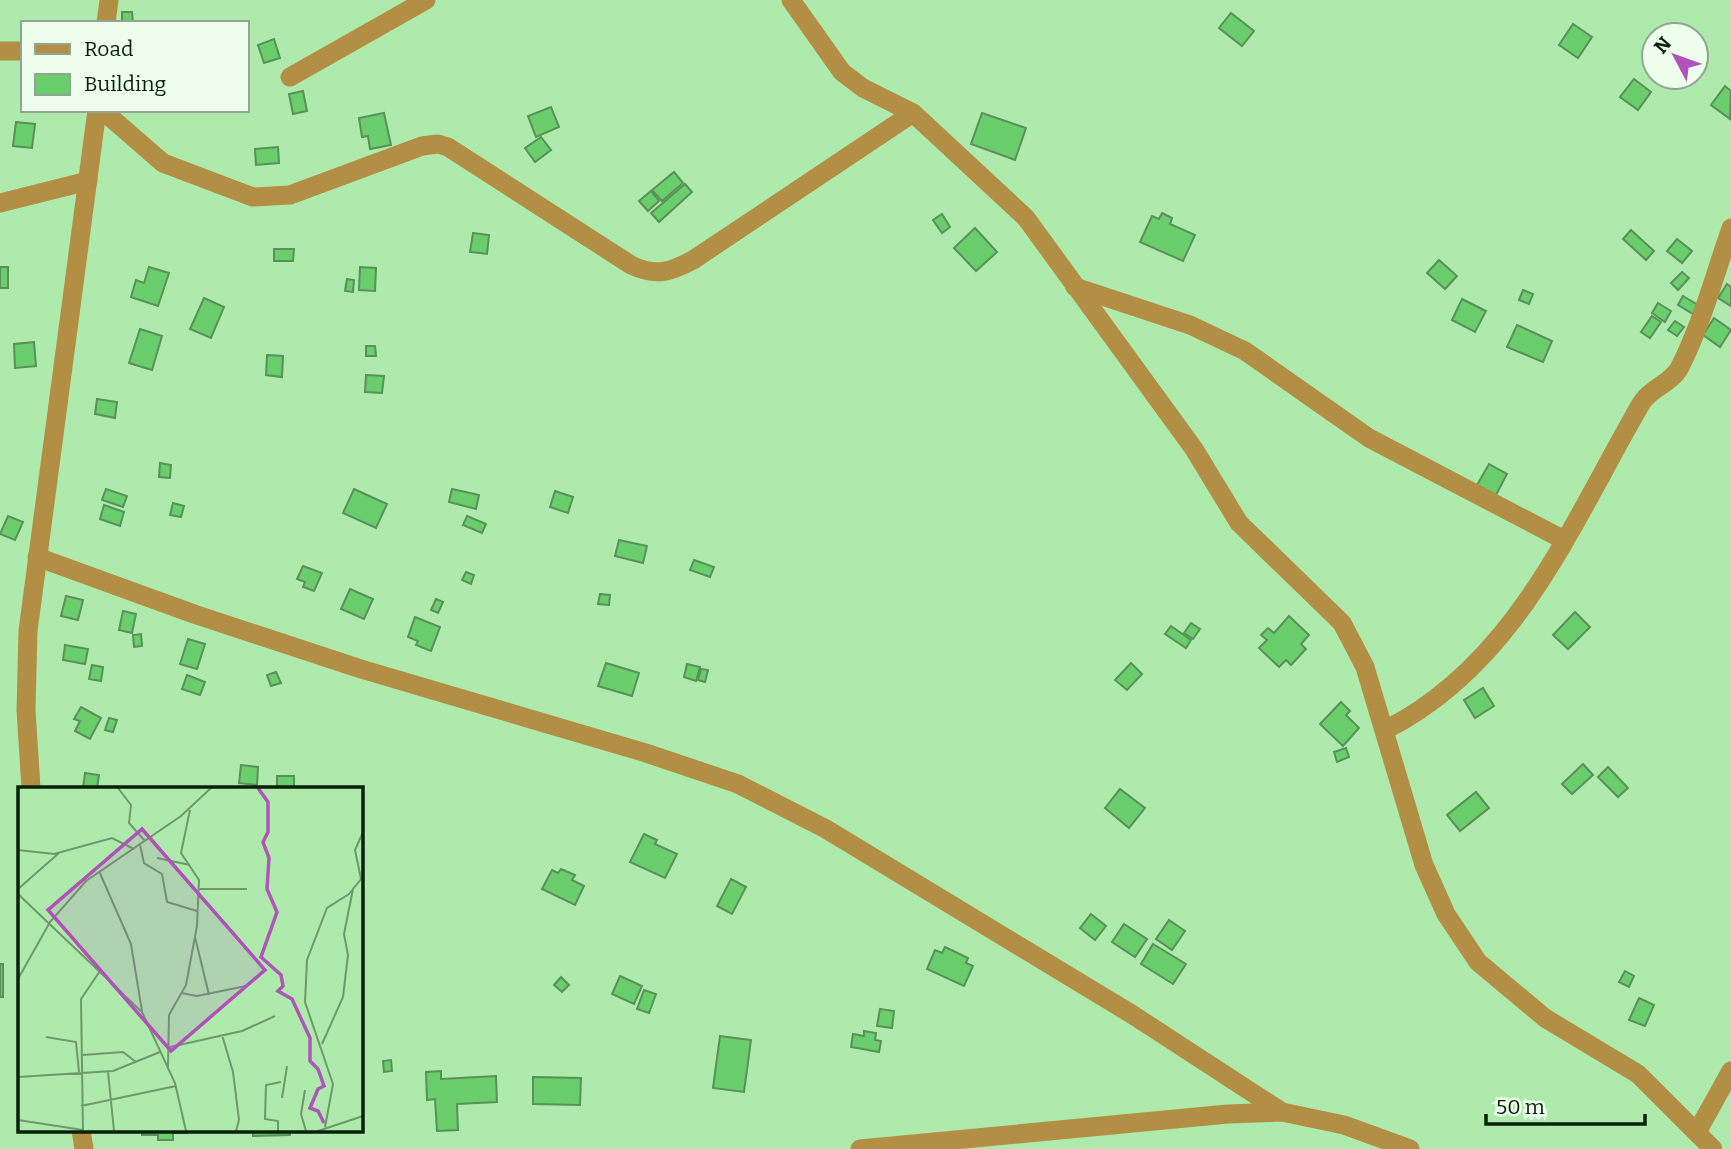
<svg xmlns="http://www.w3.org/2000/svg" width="1731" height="1149" viewBox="0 0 1731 1149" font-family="Bitter,serif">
	<rect width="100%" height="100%" fill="#afeaad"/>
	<!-- building -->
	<g fill="#6bce6c" stroke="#599159" stroke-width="2">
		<path d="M122,12H132L133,23H122Z"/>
		<path d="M1231,13L1254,31L1242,46L1219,28Z"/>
		<path d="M1573,24L1592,37L1578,58L1559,45Z"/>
		<path d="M274,39L280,58L264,63L258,45Z"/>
		<path d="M1634,79L1651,92L1638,110L1620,97Z"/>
		<path d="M1725,86L1731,91L1730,119L1711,105Z"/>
		<path d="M303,91L307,111L293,114L289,94Z"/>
		<path d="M551,107L559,127L536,137L528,116Z"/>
		<path d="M384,113L391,145L370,149L368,136L362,137L359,118Z"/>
		<path d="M982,113L1026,128L1015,160L971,144Z"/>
		<path d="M16,122L35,124L32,148L13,146Z"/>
		<path d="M541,137L551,150L535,162L525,148Z"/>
		<path d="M278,147L279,163L256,165L255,149Z"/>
		<path d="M674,172L683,183L662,201L652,190Z"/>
		<path d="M685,184L692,192L659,222L651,213Z"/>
		<path d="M651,191L659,201L648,211L639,201Z"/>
		<path d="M1162,213L1172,218L1170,224L1195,235L1183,261L1140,242L1152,216L1159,219Z"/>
		<path d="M942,214L950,227L942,233L933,220Z"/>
		<path d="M975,228L997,252L976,271L954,248Z"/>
		<path d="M1631,230L1654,251L1646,260L1623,239Z"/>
		<path d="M473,233L489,235L487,254L470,252Z"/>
		<path d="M1677,239L1692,251L1682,263L1667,251Z"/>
		<path d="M274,249H294L293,261H274Z"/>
		<path d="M1439,260L1457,276L1445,289L1427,273Z"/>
		<rect x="0" y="267" width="8" height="21"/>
		<path d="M149,267L169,273L158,306L131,297L136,280L144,283Z"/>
		<path d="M360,267L376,268L375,291L359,290Z"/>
		<path d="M1682,272L1689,278L1678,290L1671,283Z"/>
		<path d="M347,279L354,280L353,292L345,291Z"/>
		<path d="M1727,284L1731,287V306L1718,298Z"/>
		<path d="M1523,290L1533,294L1529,304L1519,300Z"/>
		<path d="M1683,296L1698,305L1693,314L1678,305Z"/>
		<path d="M204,298L224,307L211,338L190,329Z"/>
		<path d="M1462,299L1486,311L1475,332L1452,320Z"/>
		<path d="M1658,303L1671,311L1665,322L1652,313Z"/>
		<path d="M1652,316L1661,322L1650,338L1641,332Z"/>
		<path d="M1714,318L1731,330L1720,347L1703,335Z"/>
		<path d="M1675,321L1684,327L1677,336L1668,330Z"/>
		<path d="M1517,325L1552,341L1543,362L1507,347Z"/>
		<path d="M140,329L162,336L152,370L129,363Z"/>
		<path d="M34,342L36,366L15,368L14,344Z"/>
		<path d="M366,346H375L376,356H366Z"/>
		<path d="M267,355L283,356L282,377L266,375Z"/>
		<path d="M366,375L384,376L382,393L365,392Z"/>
		<path d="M97,399L117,402L115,418L95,414Z"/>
		<path d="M160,463L171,465L170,478L159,477Z"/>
		<path d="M1489,464L1507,474L1496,495L1477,485Z"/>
		<path d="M106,489L127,496L123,507L102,500Z"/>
		<path d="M354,489L387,504L376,528L343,513Z"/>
		<path d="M452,489L479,495L476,509L449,502Z"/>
		<path d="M555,491L573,497L568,513L550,507Z"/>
		<path d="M173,503L184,506L181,517L170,515Z"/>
		<path d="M104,505L124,512L120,526L100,519Z"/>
		<path d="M8,516L23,522L15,540L0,534Z"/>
		<path d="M467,516L486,524L482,533L463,525Z"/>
		<path d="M619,540L647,546L643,563L615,556Z"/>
		<path d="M694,560L714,567L710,577L690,570Z"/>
		<path d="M303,566L322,573L314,591L303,587L305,582L297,579Z"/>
		<path d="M466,572L474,575L471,584L462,580Z"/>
		<path d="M350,589L373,599L364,619L341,609Z"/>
		<path d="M600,594L610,595L609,605L598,604Z"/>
		<path d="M66,596L83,600L78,620L61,616Z"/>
		<path d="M436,599L443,602L438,613L431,610Z"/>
		<path d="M123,611L136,614L132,633L119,630Z"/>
		<path d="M1575,612L1590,627L1568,649L1553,635Z"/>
		<path d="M1289,616L1309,635L1301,644L1306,649L1291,665L1286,660L1279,667L1259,648L1267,640L1261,635L1268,628L1274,633Z"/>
		<path d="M415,617L440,627L431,651L416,645L418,641L408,637Z"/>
		<path d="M1191,623L1200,629L1193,639L1184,633Z"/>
		<path d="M1171,626L1191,640L1186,648L1165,634Z"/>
		<path d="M141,634L142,646L134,647L133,635Z"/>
		<path d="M188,639L205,644L197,669L180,664Z"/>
		<path d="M65,645L88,649L85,664L63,660Z"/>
		<path d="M606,663L639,673L632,696L598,686Z"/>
		<path d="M1131,663L1142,674L1127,690L1115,680Z"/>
		<path d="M687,664L700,667L696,681L684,677Z"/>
		<path d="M92,665L103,667L101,681L89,679Z"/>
		<path d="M701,669L708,670L705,682L698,680Z"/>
		<path d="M276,672L281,683L271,686L267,675Z"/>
		<path d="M187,675L205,682L200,695L182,689Z"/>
		<path d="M1483,688L1494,706L1475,718L1464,700Z"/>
		<path d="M1341,702L1350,711L1346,715L1359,728L1343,746L1320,724Z"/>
		<path d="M81,707L101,718L90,739L75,731L80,721L74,719Z"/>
		<path d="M109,718L117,720L113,732L105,730Z"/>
		<path d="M1346,748L1349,757L1337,762L1334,752Z"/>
		<path d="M1583,764L1593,775L1572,794L1562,784Z"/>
		<path d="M241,765L258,767L257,785L239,783Z"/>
		<path d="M1608,767L1628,788L1618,797L1598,777Z"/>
		<path d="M85,773L99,775L97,788H83Z"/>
		<rect x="277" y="776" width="17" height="12"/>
		<path d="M1120,789L1145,808L1129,828L1105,808Z"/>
		<path d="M1476,792L1489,808L1460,831L1447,815Z"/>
		<path d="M644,834L657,840L655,844L677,854L665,878L630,862Z"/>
		<path d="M561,869L575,875L572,880L584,886L575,905L542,889L552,870L558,873Z"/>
		<path d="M731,879L746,887L732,914L717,906Z"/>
		<path d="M1091,914L1106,926L1095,940L1080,928Z"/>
		<path d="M1169,920L1185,931L1172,950L1156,939Z"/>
		<path d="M1124,924L1147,939L1135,957L1112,942Z"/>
		<path d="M1153,944L1186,964L1173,984L1141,964Z"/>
		<path d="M945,947L968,958L966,963L973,966L964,986L927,969L935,950L942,953Z"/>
		<rect x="0" y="964" width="3" height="33"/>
		<path d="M1625,971L1634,976L1629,987L1619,982Z"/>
		<path d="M620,976L642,986L634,1004L612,994Z"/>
		<path d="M561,977L569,985L562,992L554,985Z"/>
		<path d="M644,990L656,994L649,1013L637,1009Z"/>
		<path d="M1639,998L1654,1005L1645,1026L1629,1020Z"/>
		<path d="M880,1009L894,1011L892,1028L877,1026Z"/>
		<path d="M864,1031L876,1033L875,1040L881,1041L879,1052L851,1047L853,1034L864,1036Z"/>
		<path d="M720,1036L751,1040L744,1092L713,1088Z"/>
		<path d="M391,1060L392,1071L384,1072L383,1061Z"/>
		<path d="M441,1071V1079L496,1076L497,1102L457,1104L458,1130L437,1131L435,1099L427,1100L426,1072Z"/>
		<path d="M533,1077L581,1078L580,1105L533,1104Z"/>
		<path d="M142,1130H187V1133H173V1140H158V1135H142Z"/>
		<path d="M253,1130H290V1135L253,1136Z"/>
	</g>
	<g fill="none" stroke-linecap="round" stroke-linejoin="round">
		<!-- street -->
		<g stroke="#b28f45" stroke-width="19">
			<path d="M791,0L842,72L863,88L913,113L1026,218L1194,449L1239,523L1342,623L1365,667L1424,865L1446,914L1478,962L1545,1018L1638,1074L1713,1149"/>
			<path d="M106,23L109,0"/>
			<path d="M0,51H23"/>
			<path d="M290,77L426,0"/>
			<path d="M102,110L163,163L253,197L290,195L422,146L438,144L448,147L631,265C656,277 670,272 693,260L913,113"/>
			<path d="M0,203L88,181"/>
			<path d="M1075,287L1190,325L1245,351L1369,438L1564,540"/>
			<path d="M37,557L194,614L361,669L646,753L738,784L826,829L1133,1015L1282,1112"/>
			<path d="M1385,730C1517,664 1572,522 1642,402C1652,387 1671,384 1680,367C1702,323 1715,274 1731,228"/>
			<path d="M31,788L26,710L28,631L97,110"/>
			<path d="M81,1130L84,1149"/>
			<path d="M1697,1132L1731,1071"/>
			<path d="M860,1149L1228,1114L1282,1112L1344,1125L1410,1149"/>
		</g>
	</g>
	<!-- overview -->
	<g transform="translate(18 787)">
		<rect width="345" height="345" fill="#afeaad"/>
		<path fill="none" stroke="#ad57b6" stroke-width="3.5" d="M240,1L250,15V45L245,55L251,71L249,102L259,125L243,170L263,188L265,199L260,204L274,212L292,251V274L300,282L306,299L300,302L292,321L300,324L306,336"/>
		<path fill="none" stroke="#6d996c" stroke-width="2" d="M100,1L113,18L111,36L127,54M122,58L126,76L144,87L149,115L179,124M0,63L36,67L94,51L116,62M139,71L172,78M81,84L113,157L124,224M0,102L41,66M181,102H229M0,107L124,225L157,296L168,344M177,150L191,208M0,192L32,135L68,94L163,29L193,1M163,206L179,209L228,199M204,248L215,285L221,333L218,344M28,250L58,255L61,285M304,257L325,210L330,168L326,147L335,102M152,260L224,244L257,229M65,268L105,265L118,275M150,280L151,228L168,198L179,139L181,93L163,66L172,23M90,285L96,344M0,290L95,284L142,265M287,303L283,327L288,344M264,311L269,279M63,319L158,299M0,333L65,343M307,340L315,297L287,215L289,173L309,121L331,107L343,92L337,63L345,45M65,344L63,212L82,184M260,344V334L247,332L248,298L263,295M300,344L345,329"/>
		<path fill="#b151ba" fill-opacity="0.15" stroke="#b151ba" stroke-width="3.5" d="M124,42L247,183L153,264L30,123Z"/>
		<rect width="345" height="345" fill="none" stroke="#09200a" stroke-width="3.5"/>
	</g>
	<!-- legend -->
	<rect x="21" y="21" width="228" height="91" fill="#edfeec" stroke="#92a592" stroke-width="2"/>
	<rect x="35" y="44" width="35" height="10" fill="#b28f45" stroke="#92a592" stroke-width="2"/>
	<text x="84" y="56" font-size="21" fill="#09200a">Road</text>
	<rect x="35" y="74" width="35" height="21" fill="#6bce6c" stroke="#92a592" stroke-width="2"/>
	<text x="84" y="91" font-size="21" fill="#09200a">Building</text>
	<!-- north arrow -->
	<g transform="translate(1675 56) rotate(311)"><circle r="33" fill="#edfeec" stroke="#92a592" stroke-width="2"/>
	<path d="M0-5L12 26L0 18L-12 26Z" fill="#b151ba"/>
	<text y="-10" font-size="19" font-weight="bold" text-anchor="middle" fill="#09200a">N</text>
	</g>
	<!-- scale -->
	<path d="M1486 1114v10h159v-10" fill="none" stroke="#09200a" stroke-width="3.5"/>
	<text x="1496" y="1114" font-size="21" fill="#09200a" stroke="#edfeec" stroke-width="5" paint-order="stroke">50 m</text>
</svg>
